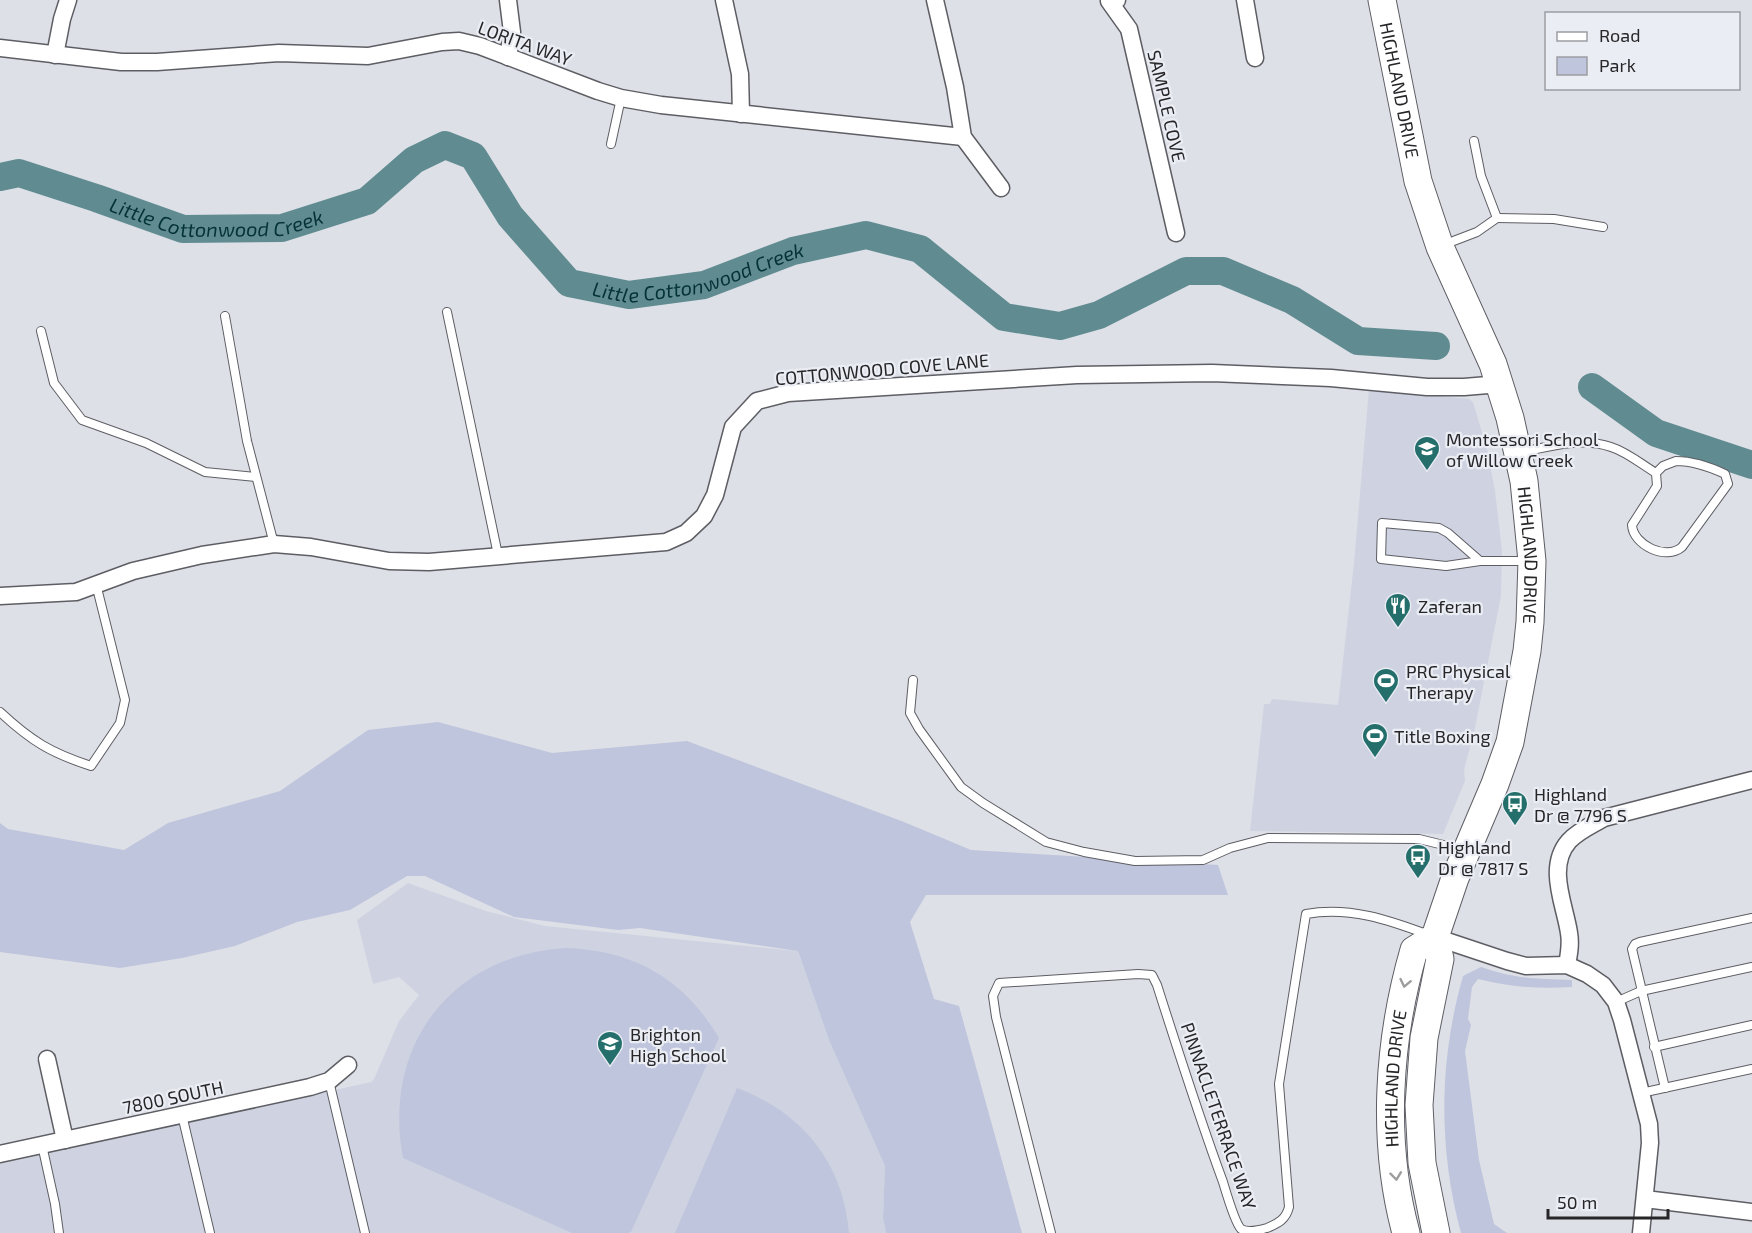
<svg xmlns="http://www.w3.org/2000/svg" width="1752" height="1233" viewBox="0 0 1752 1233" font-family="'Exo 2',sans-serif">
	<rect width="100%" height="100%" fill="#dee0e7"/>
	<!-- built -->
	<g fill="#cfd3e1">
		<path d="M1369,389L1469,399L1473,402L1488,453L1495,491L1502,550L1501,596L1475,728L1464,770L1465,781L1443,834L1250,831L1264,704H1270L1272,699L1338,705L1354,563Z"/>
		<path d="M408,883L486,911L545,926L798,951L829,1040L885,1166L883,1218L886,1233H0V1164L371,1082L374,1079L399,1021L419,995L399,977L373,984L357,920Z"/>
	</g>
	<!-- green -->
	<g fill="#bfc5dc">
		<path d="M438,722L552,753L687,741L904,822L971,850L1218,865L1228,895H926L910,922L934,999L959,1006L1022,1233H886L883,1218L885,1166L829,1040L798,951L640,928L618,930L514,917L425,876H407L350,910L297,922L235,946L182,958L120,968L0,952V823L8,829L124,850L168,823L280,791L368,730Z"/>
		<path d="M565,948C634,950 684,979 719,1038L631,1232L628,1233H572L403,1158C382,1046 450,956 565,948Z"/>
		<path d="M1481,967C1516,979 1536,979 1572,980V987C1539,989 1509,987 1478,979L1472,987L1468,1019L1471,1025L1465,1051L1479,1160L1494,1224L1507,1233H1461C1438,1148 1439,1060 1463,976Z"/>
		<path d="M737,1088C803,1113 843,1163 849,1233H675Z"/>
	</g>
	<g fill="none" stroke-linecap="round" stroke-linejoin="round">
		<!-- river -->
		<g stroke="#608c91" stroke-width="28">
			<path id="s1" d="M0,177L19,173L96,198L183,229L282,228L367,201L414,160L445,145L473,156L510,216L569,283L629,295L704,285L793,251L866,235L920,249L1004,317L1060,326L1099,315L1186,271H1223L1292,300L1358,341L1436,346"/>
			<path d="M1592,387L1656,433L1752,465"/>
		</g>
		<defs>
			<g id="lane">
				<path d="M611,144L621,98"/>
				<path d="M1497,218L1554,219L1603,227"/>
				<path d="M1443,245L1477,232L1497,218L1481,176L1474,141"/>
				<path d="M447,312L498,555"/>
				<path d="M225,316L247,441L274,544"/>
				<path d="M41,331L54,383L82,420L146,443L205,472L256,477"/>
				<path d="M1522,452C1551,446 1582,437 1611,447C1627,452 1641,464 1656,473"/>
				<path d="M1676,461C1692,461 1710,467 1725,474L1728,484L1682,547C1666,561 1633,545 1632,525L1657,486L1656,473L1663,466Z"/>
				<path d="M1480,561L1446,566L1381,559L1382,523L1439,528L1448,533L1480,561H1529"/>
				<path d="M913,680L910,713L919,729L961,787L983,803L1046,842L1084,852L1135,861L1203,860L1230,848L1268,838L1419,839L1464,850"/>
				<path d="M0,712C31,741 51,753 91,766L120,723L125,700L96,584"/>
				<path d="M1616,1002L1641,991L1752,967"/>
				<path d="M1654,1047L1752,1025"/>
				<path d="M329,1081L365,1233"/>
				<path d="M1665,1088L1632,949L1635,944L1640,942L1752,918"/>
				<path d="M1641,1093L1752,1069"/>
				<path d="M182,1115L210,1233"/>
				<path d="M42,1145L55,1204L59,1233"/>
				<path d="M1051,1233L996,1017L993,996L999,983L1138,974L1152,975L1157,985C1178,1051 1199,1117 1223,1182C1226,1192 1235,1223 1241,1229C1248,1233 1260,1230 1267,1228C1279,1223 1286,1219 1289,1207L1279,1084L1306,914C1349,906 1389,920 1429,935"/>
			</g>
			<g id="street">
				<path d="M508,0L512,32L508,57"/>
				<path d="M724,0L740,74L741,114"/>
				<path d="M935,0L955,87L963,137L1001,188"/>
				<path d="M1117,0L1109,1L1129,29L1176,233"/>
				<path d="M1245,0L1255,58"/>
				<path d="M0,48L121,62H157L279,53L368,56L442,42L459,41L480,46L598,91L621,98L661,105L963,137"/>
				<path d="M55,55L62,19L68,0"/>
				<path d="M0,596L76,592L133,571L202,555L274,544L311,547L389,561L429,562L666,542L686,533L704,516L715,495L733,427L757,401L788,393L1077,375L1212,373L1331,378L1427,387H1464L1500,384"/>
				<path d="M1435,937L1507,961L1526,966L1567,965L1587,974L1603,985L1616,1002L1622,1020L1649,1124L1650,1143L1641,1233"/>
				<path d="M1567,965C1569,954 1571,944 1569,933C1565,905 1546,867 1569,841C1578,831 1592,825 1604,818L1752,780"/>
				<path d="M47,1059L65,1140"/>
				<path d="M0,1154L310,1087L329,1081L348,1065"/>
				<path d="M1645,1199L1752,1212"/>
			</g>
			<g id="primary">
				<path id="s2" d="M1382,0L1418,181L1440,247L1493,364L1510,418L1524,481L1532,561L1530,622L1527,651L1510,742L1495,784L1455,878L1435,937L1440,959L1424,1038L1419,1105L1422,1163L1436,1233"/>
				<path id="s3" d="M1406,1233C1381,1141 1388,1040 1414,950L1435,937"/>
			</g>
		</defs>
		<!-- lane casing -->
		<use href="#lane" stroke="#5d5e64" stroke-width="10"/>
		<!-- street casing -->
		<use href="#street" stroke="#5d5e64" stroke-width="19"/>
		<!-- primary casing -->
		<use href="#primary" stroke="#5d5e64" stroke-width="29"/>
		<!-- lane -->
		<use href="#lane" stroke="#fff" stroke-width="8"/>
		<!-- street -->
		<use href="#street" stroke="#fff" stroke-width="16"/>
		<!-- primary -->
		<use href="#primary" stroke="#fff" stroke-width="27"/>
	</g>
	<!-- one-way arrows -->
	<defs><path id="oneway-chevron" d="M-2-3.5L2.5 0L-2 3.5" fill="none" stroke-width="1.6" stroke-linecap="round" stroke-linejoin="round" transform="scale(1.5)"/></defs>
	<g stroke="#9d9d9f">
		<use href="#oneway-chevron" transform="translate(1405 983) rotate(102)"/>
		<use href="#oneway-chevron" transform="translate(1396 1176) rotate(83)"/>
	</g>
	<!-- icons -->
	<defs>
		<symbol id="school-pin" viewBox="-11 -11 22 30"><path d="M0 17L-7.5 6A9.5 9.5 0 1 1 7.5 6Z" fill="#246f6c" stroke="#ebedf4"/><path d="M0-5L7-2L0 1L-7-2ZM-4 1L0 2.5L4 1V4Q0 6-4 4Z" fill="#fff"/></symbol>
		<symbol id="restaurant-pin" viewBox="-11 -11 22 30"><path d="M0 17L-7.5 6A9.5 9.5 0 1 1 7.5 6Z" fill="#246f6c" stroke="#ebedf4"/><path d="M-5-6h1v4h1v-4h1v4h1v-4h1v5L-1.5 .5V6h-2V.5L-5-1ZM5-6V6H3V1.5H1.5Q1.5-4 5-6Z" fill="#fff"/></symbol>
		<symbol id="stadium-pin" viewBox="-11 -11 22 30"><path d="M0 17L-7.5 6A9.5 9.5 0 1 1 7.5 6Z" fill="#246f6c" stroke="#ebedf4"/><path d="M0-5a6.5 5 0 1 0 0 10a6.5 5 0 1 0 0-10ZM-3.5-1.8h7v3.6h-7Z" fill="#fff"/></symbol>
		<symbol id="bus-pin" viewBox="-11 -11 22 30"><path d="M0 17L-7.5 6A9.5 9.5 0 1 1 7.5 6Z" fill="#246f6c" stroke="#ebedf4"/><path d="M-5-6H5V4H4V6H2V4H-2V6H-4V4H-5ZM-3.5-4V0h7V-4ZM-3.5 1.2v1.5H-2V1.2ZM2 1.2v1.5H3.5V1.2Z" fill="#fff"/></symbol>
	</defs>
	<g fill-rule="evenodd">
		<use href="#school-pin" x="1412" y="434" width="30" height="40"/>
		<use href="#restaurant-pin" x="1383" y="591" width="30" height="40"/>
		<use href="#stadium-pin" x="1371" y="666" width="30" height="40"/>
		<use href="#stadium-pin" x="1360" y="721" width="30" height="40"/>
		<use href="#bus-pin" x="1500" y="789" width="30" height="40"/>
		<use href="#bus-pin" x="1403" y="842" width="30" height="40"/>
		<use href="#school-pin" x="595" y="1029" width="30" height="40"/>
	</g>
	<g text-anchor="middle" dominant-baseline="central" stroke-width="4.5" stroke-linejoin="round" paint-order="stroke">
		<!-- street labels -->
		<g font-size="18" fill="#262629" stroke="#ebedf4">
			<text transform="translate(525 43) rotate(20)">LORITA WAY</text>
			<text stroke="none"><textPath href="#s2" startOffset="92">HIGHLAND DRIVE</textPath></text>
			<text transform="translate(1167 106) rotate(77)">SAMPLE COVE</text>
			<text transform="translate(882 369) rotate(-5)">COTTONWOOD COVE LANE</text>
			<text stroke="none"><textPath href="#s2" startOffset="578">HIGHLAND DRIVE</textPath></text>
			<text stroke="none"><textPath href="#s3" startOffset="156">HIGHLAND DRIVE</textPath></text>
			<text transform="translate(173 1097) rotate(-12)">7800 SOUTH</text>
			<text transform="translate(1219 1116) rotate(71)">PINNACLETERRACE WAY</text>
		</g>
		<!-- poi labels -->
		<g font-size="18" fill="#262629" stroke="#ebedf4" text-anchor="start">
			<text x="1446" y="439">Montessori School<tspan x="1446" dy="21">of Willow Creek</tspan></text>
			<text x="1418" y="606">Zaferan</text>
			<text x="1406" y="671">PRC Physical<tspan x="1406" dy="21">Therapy</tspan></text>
			<text x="1394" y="736">Title Boxing</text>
			<text x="1534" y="794">Highland<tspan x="1534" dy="21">Dr @ 7796 S</tspan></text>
			<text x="1438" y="847">Highland<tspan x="1438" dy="21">Dr @ 7817 S</tspan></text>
			<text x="630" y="1034">Brighton<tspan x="630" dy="21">High School</tspan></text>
		</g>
		<!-- water labels -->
		<g font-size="20" font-style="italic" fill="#043337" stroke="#ebedf4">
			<text stroke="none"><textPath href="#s1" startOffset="225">Little Cottonwood Creek</textPath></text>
			<text stroke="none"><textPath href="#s1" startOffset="801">Little Cottonwood Creek</textPath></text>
		</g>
	</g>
	<!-- legend -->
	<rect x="1545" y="12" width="195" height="78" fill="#ebedf4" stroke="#9c9da3" stroke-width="1.5"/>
	<rect x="1557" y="32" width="30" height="9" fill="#ffffff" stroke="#9c9da3" stroke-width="1.5"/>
	<text x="1599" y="42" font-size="18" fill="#262629">Road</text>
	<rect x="1557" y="57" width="30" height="18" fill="#bfc5dc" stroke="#9c9da3" stroke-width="1.5"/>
	<text x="1599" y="72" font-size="18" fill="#262629">Park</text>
	<!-- scale -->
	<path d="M1548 1209v9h120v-9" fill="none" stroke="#262629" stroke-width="3"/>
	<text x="1557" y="1209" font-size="18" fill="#262629" stroke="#ebedf4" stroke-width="4.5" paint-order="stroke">50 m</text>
</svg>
